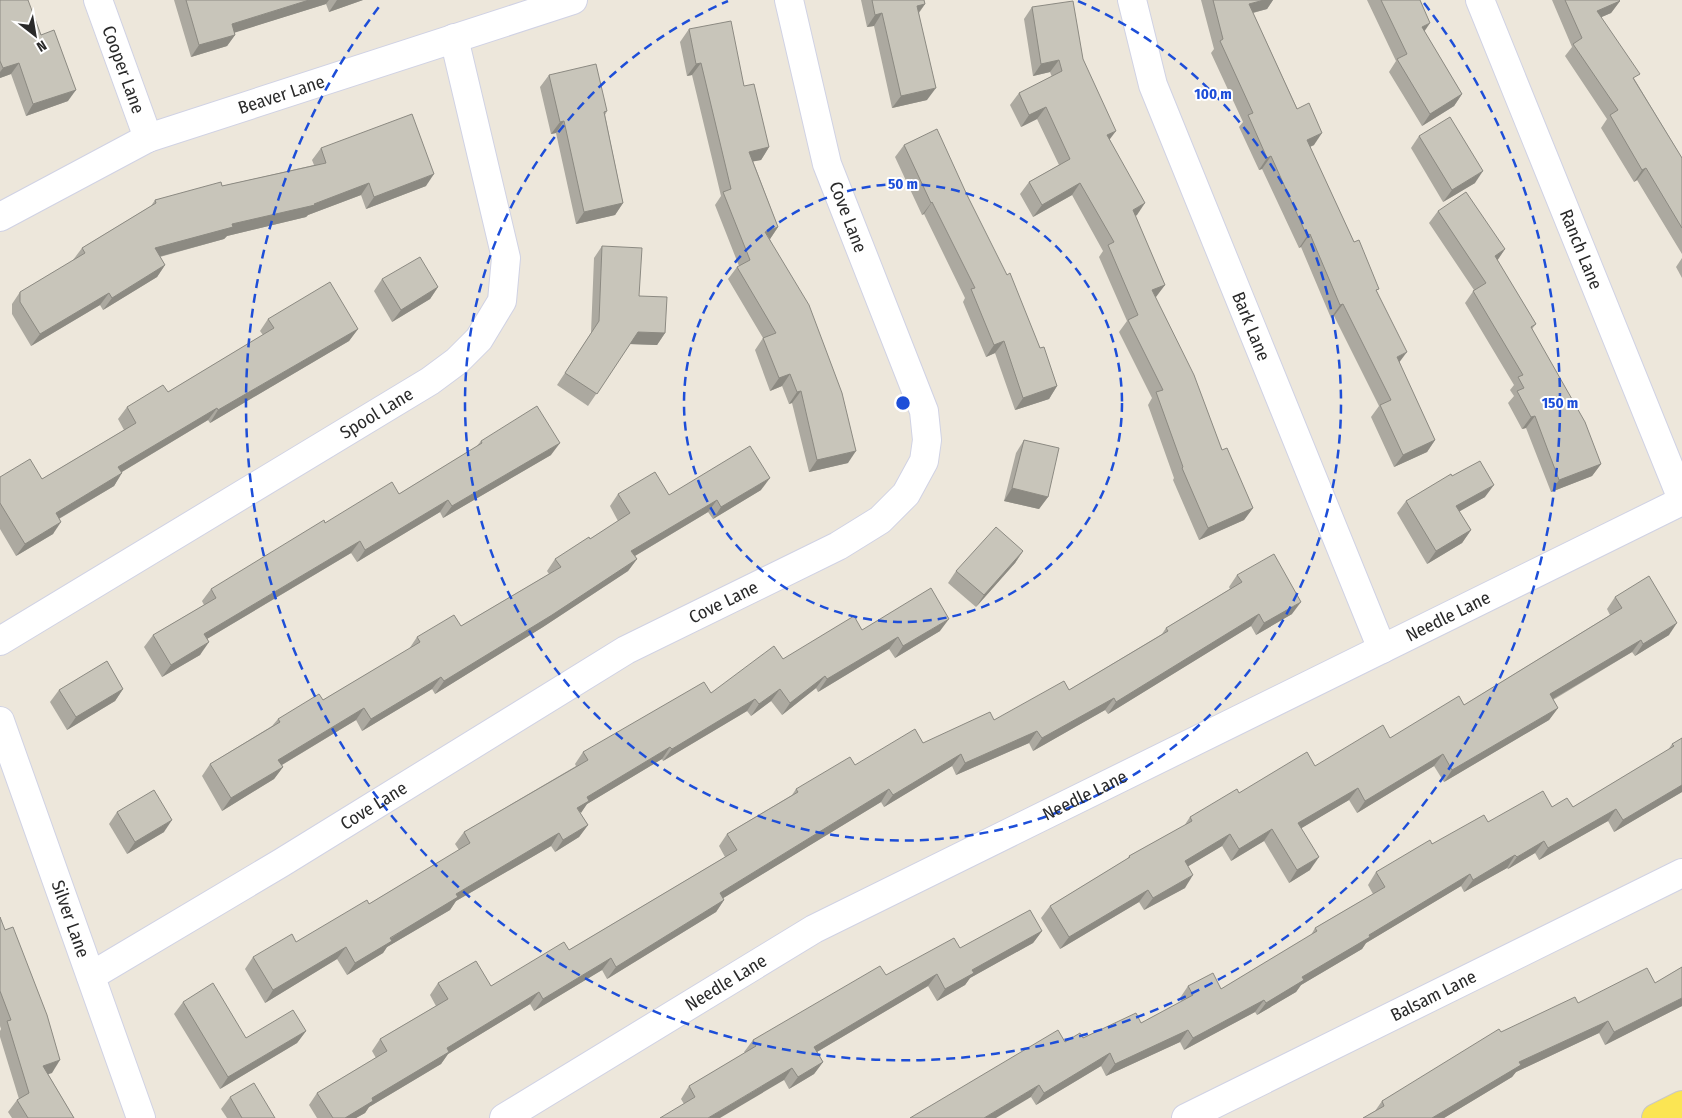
<svg xmlns="http://www.w3.org/2000/svg" width="1682" height="1118" viewBox="0 0 1682 1118" font-family="'Fira Sans Condensed',sans-serif">
	<rect width="100%" height="100%" fill="#ede7db"/>
	<g fill="none" stroke-linecap="round" stroke-linejoin="round">
		<defs>
			<g id="minor">
				<path id="s1" d="M98,0L148,138"/>
				<path id="s2" d="M1132,0L1153,85L1382,649"/>
				<path id="s3" d="M1480,0L1682,499"/>
				<path id="s4" d="M0,217L148,138L573,0"/>
				<path id="s5" d="M0,641L430,381L457,361L479,339L502,301L506,258L454,38"/>
				<path id="s6" d="M0,721L141,1118"/>
				<path id="s7" d="M91,976L281,863L626,650L838,546L880,520L906,494L924,461L927,440L924,411L827,164L789,0"/>
				<path id="s8" d="M504,1118L814,929L1682,501"/>
				<path id="s9" d="M1186,1118L1682,873"/>
			</g>
			<path id="major" d="M1656,1118L1682,1105"/>
		</defs>
		<!-- minor casing -->
		<use href="#minor" stroke="#d0d2e4" stroke-width="30"/>
		<!-- major casing -->
		<use href="#major" stroke="#c8c8c8" stroke-width="30"/>
		<!-- minor -->
		<use href="#minor" stroke="#fff" stroke-width="28"/>
		<!-- major -->
		<use href="#major" stroke="#fbe553" stroke-width="28"/>
	</g>
	<!-- wall -->
	<g fill="#aca9a0">
		<path d="M0,0L41,35L68,101L26,116L11,74L0,78Z"/>
		<path d="M174,0H363L329,12L326,4L235,32V35L227,46L191,57Z"/>
		<path d="M861,0H924L925,4L919,13L927,100L892,108L874,26L867,27Z"/>
		<path d="M1201,0H1273L1267,9L1253,13L1314,145L1310,147L1377,292L1399,363L1435,440L1427,452L1394,467L1371,417L1379,406L1334,316L1331,318L1301,247L1299,248L1262,169L1259,170L1239,127L1243,122L1211,53L1214,49Z"/>
		<path d="M1367,0H1420L1424,31L1462,94L1454,106L1422,126L1389,72L1396,61Z"/>
		<path d="M1552,0H1619L1620,1L1611,13L1601,17L1635,80L1682,158V254L1637,180L1634,182L1601,128L1607,119L1565,56L1572,47Z"/>
		<path d="M1032,7L1083,59L1110,140L1137,215L1135,216L1165,285L1155,297L1222,450L1253,508L1244,520L1199,540L1173,480L1174,478L1148,405L1152,398L1119,332L1127,321L1099,257L1103,251L1072,195L1033,217L1020,194L1029,182L1059,165L1037,119L1021,127L1010,105L1019,93L1052,77L1050,72L1033,76L1024,19Z"/>
		<path d="M689,29L744,86L769,147L761,160L753,161L778,227L770,239L848,463L809,472L792,403L789,404L782,386L770,391L755,350L763,338L728,279L737,267L739,266L715,205L721,196L692,75L687,76L680,42Z"/>
		<path d="M549,75L607,111L605,115L623,203L615,215L576,224L556,133L551,134L540,87Z"/>
		<path d="M1419,136L1475,183L1443,202L1411,148Z"/>
		<path d="M904,145L967,195L1040,348L1057,386L1049,399L1015,410L995,353L986,357L963,302L965,298L924,214L922,215L895,157Z"/>
		<path d="M321,148L426,186L366,209L361,195L308,215L306,217L227,236L224,239L160,257L165,265L157,277L103,310L100,305L31,346L12,314V304L20,292L74,260H73L82,248L151,206L155,200L222,186L314,165L312,160Z"/>
		<path d="M1438,211L1505,249L1497,260L1536,324L1532,329L1601,464L1592,476L1551,492L1526,428L1522,429L1508,403L1514,396L1510,390L1514,385L1465,303L1474,290L1429,223Z"/>
		<path d="M602,246L665,333L657,345L630,344L588,406L557,385L591,333L594,258Z"/>
		<path d="M1682,258V278L1676,267Z"/>
		<path d="M382,279L438,287L430,299L392,322L374,291Z"/>
		<path d="M268,319L358,329L349,341L210,423L208,420L122,472L114,486L59,519L53,534L16,556L0,529V477L42,479L124,430L118,419L127,407L168,392L263,335L260,331Z"/>
		<path d="M1024,440L1048,497L1039,509L1004,501L1016,453Z"/>
		<path d="M481,441L551,455L443,518L440,512L357,562L351,553L207,639L200,655L162,677L144,647L153,635L204,605L202,601L211,589L325,523L399,494L476,447Z"/>
		<path d="M1452,476L1485,497L1459,511L1471,530L1462,543L1427,564L1397,513L1406,501Z"/>
		<path d="M761,490L713,519L708,512L635,556L637,559L628,571L543,627L435,694L432,689L362,731L356,720L282,765L283,767L274,779L222,811L202,776L210,764L272,726L278,719L323,700L409,649L417,637L461,626L549,574L547,571L555,559L590,539L618,521L610,506L618,494L669,495Z"/>
		<path d="M1023,551L1015,563L976,607L948,583L956,571Z"/>
		<path d="M1237,575L1292,614L1256,635L1251,626L1108,714L1105,710L1033,751L1029,743L956,775L952,766L884,807L881,802L723,898L724,900L716,912L607,979L602,970L534,1011L530,1004L448,1054L441,1064L369,1107L365,1113L356,1118H317L309,1105L317,1093L376,1058L372,1051L380,1039L436,1006L430,995L438,983L491,986L569,950L725,857L719,846L727,834L792,795L796,789L855,765L994,720L1069,690L1162,634L1166,628L1230,589L1229,587Z"/>
		<path d="M1615,597L1669,635L1635,656L1632,652L1553,700L1558,708L1549,720L1444,782L1434,766L1357,813L1349,800L1301,828L1310,870L1289,883L1264,841L1231,861L1222,846L1188,866L1185,888L1144,910L1139,902L1060,949L1041,918L1050,906L1127,859L1129,856L1184,826L1190,817L1239,793L1315,766L1390,738L1464,705L1610,615L1607,609Z"/>
		<path d="M862,630L940,631L895,658L889,649L818,692L816,688L782,715L771,701L751,716L747,711L663,761L662,759L587,804L580,813L588,825L579,837L555,852L551,846L456,901L450,910L387,947L383,953L347,975L337,959L265,1003L245,969L253,957L296,942L369,904L459,850L455,844L464,832L576,766L575,764L583,752L711,693L783,659Z"/>
		<path d="M123,689L115,701L67,730L50,702L59,690Z"/>
		<path d="M1682,738V792L1614,832L1608,821L1539,860L1535,853L1508,869L1507,868L1464,892L1461,886L1366,943L1362,949L1301,985L1296,992L1257,1015L1255,1012L1184,1050L1180,1042L1106,1076L1101,1066L1036,1105L1031,1097L1065,1042L1141,1023L1182,1002L1180,998L1188,986L1221,989L1311,935L1315,928L1373,894L1368,885L1376,872L1432,844L1488,822L1552,807H1573L1668,750L1672,744Z"/>
		<path d="M117,812L164,832L127,854L109,824Z"/>
		<path d="M0,917L52,1073L48,1074L74,1118H12L8,1112L17,1100L19,1099L0,1037V1031L1,1029L0,1026Z"/>
		<path d="M1042,931L1033,943L970,978L965,985L937,1001L928,986L817,1052L823,1062L814,1074L789,1089L784,1080L684,1104L681,1099L689,1086L745,1053L744,1052L753,1040L886,975L960,948Z"/>
		<path d="M1682,967V1006L1605,1045L1599,1033L1516,1072L1512,1077L1444,1118H1363L1375,1111L1382,1101L1501,1032L1578,1003L1655,983Z"/>
		<path d="M183,1002L246,1038L306,1031L297,1043L220,1089L174,1014Z"/>
		<path d="M230,1097L275,1118H227L221,1109Z"/>
	</g>
	<!-- shaded-wall -->
	<g fill="#8c8a82">
		<path d="M309,0H329L326,4L224,36L232,24Z"/>
		<path d="M337,0H363L329,12Z"/>
		<path d="M1264,0H1273L1267,9L1240,16L1249,4Z"/>
		<path d="M1620,1L1611,13L1588,23L1597,11Z"/>
		<path d="M925,4L916,16L917,6Z"/>
		<path d="M882,13L874,26L867,27L875,15Z"/>
		<path d="M1430,23L1422,35V27Z"/>
		<path d="M235,35L227,46L191,57L199,45Z"/>
		<path d="M1059,60L1050,72L1033,76L1041,64Z"/>
		<path d="M19,63L11,74L0,78V72L3,68Z"/>
		<path d="M701,63L692,75L687,76L696,64Z"/>
		<path d="M936,88L927,100L892,108L901,96Z"/>
		<path d="M76,90L68,101L26,116L33,104Z"/>
		<path d="M1462,94L1454,106L1422,126L1430,114Z"/>
		<path d="M1046,107L1037,119L1021,127L1029,115Z"/>
		<path d="M564,121L556,133L551,134L560,122Z"/>
		<path d="M1116,131L1107,143V135Z"/>
		<path d="M1322,133L1314,145L1298,152L1307,140Z"/>
		<path d="M769,147L761,160L740,164L749,152Z"/>
		<path d="M1271,156L1262,169L1259,170L1267,158Z"/>
		<path d="M1646,168L1637,180L1634,182L1642,170Z"/>
		<path d="M1483,171L1475,183L1443,202L1452,190Z"/>
		<path d="M434,174L426,186L366,209L374,197Z"/>
		<path d="M369,183L361,195L308,215L306,217L227,236L224,239L147,260L155,248L232,224L314,204Z"/>
		<path d="M1080,183L1072,195L1033,217L1042,205Z"/>
		<path d="M932,202L924,214L922,215L931,203Z"/>
		<path d="M623,203L615,215L576,224L584,212Z"/>
		<path d="M1145,203L1137,215L1124,222L1133,210Z"/>
		<path d="M778,227L770,239L765,232Z"/>
		<path d="M1310,234L1301,247L1299,248L1307,236Z"/>
		<path d="M1505,249L1497,261L1495,256Z"/>
		<path d="M165,265L157,277L103,310L112,298Z"/>
		<path d="M1165,285L1156,297L1143,302L1152,290Z"/>
		<path d="M438,287L430,299L392,322L401,310Z"/>
		<path d="M109,293L100,305L31,346L40,334Z"/>
		<path d="M1343,304L1334,316L1331,318L1340,305Z"/>
		<path d="M358,329L349,341L210,423L218,410Z"/>
		<path d="M638,332L665,333L657,345L629,344Z"/>
		<path d="M1004,341L995,353L986,357L994,345Z"/>
		<path d="M1407,352L1398,364L1397,357Z"/>
		<path d="M790,374L782,386L770,391L779,378Z"/>
		<path d="M1057,386L1049,399L1015,410L1023,398Z"/>
		<path d="M801,391L792,403L789,404L797,392Z"/>
		<path d="M217,408L208,420L110,479L118,467Z"/>
		<path d="M1535,416L1526,428L1522,429L1531,417Z"/>
		<path d="M1435,440L1427,452L1394,467L1403,455Z"/>
		<path d="M560,443L551,455L443,518L452,506Z"/>
		<path d="M856,451L848,463L809,472L817,460Z"/>
		<path d="M1601,464L1592,476L1551,492L1559,480Z"/>
		<path d="M122,473L114,486L48,525L56,513Z"/>
		<path d="M770,478L761,490L713,519L721,507Z"/>
		<path d="M1494,485L1485,497L1448,518L1456,506Z"/>
		<path d="M1012,488L1048,497L1039,509L1004,501Z"/>
		<path d="M448,500L440,512L357,562L365,550Z"/>
		<path d="M717,500L708,512L623,563L631,551Z"/>
		<path d="M1253,508L1244,520L1199,540L1208,528Z"/>
		<path d="M61,522L53,534L16,556L25,544Z"/>
		<path d="M1471,530L1462,543L1427,564L1436,551Z"/>
		<path d="M360,541L351,553L195,646L204,634Z"/>
		<path d="M1023,551L1015,563L976,607L984,595Z"/>
		<path d="M637,559L628,571L543,627L435,694L444,681Z"/>
		<path d="M1301,602L1292,614L1256,635L1264,623Z"/>
		<path d="M1259,614L1251,626L1108,714L1116,702Z"/>
		<path d="M949,619L940,631L895,658L903,646Z"/>
		<path d="M1677,623L1669,635L1635,656L1643,644Z"/>
		<path d="M898,637L889,649L818,692L827,679Z"/>
		<path d="M1641,640L1632,652L1541,706L1550,694Z"/>
		<path d="M209,642L200,655L162,677L171,665Z"/>
		<path d="M825,676L816,688L782,715L790,703Z"/>
		<path d="M441,677L432,689L362,731L371,719Z"/>
		<path d="M123,689L115,701L67,730L76,717Z"/>
		<path d="M780,689L771,701L751,716L759,704Z"/>
		<path d="M1114,698L1105,710L1033,751L1042,738Z"/>
		<path d="M755,699L747,711L663,761L672,749Z"/>
		<path d="M364,708L356,720L270,772L278,760Z"/>
		<path d="M1558,708L1549,720L1444,782L1452,770Z"/>
		<path d="M1037,731L1029,743L956,775L965,763Z"/>
		<path d="M670,747L662,759L587,804L581,813L577,808L587,797Z"/>
		<path d="M961,754L952,766L884,807L893,795Z"/>
		<path d="M1443,754L1434,766L1357,813L1365,801Z"/>
		<path d="M283,767L274,779L222,811L231,798Z"/>
		<path d="M1682,785V792L1614,832L1623,820Z"/>
		<path d="M1358,788L1349,800L1290,835L1298,823Z"/>
		<path d="M889,789L881,802L712,905L720,893Z"/>
		<path d="M1616,809L1608,821L1539,860L1548,848Z"/>
		<path d="M172,820L164,832L127,854L135,842Z"/>
		<path d="M588,825L579,837L555,852L563,840Z"/>
		<path d="M1272,829L1264,841L1231,861L1239,849Z"/>
		<path d="M559,833L551,846L456,901L450,910L387,947L383,953L347,975L355,963L456,894Z"/>
		<path d="M1230,834L1222,846L1177,873L1185,861Z"/>
		<path d="M1544,841L1535,853L1508,869L1517,857Z"/>
		<path d="M1515,855L1507,868L1464,892L1473,880Z"/>
		<path d="M1319,857L1310,870L1289,883L1297,870Z"/>
		<path d="M1470,874L1461,886L1366,943L1362,949L1301,985L1296,992L1257,1015L1266,1003L1302,977L1369,935Z"/>
		<path d="M1193,875L1185,888L1144,910L1153,898Z"/>
		<path d="M1148,890L1139,902L1060,949L1069,937Z"/>
		<path d="M724,900L716,912L607,979L616,967Z"/>
		<path d="M1042,931L1033,943L970,978L965,985L937,1001L945,989L972,970Z"/>
		<path d="M346,947L337,959L265,1003L273,990Z"/>
		<path d="M611,958L602,970L534,1011L543,999Z"/>
		<path d="M937,974L928,986L805,1059L814,1047Z"/>
		<path d="M539,992L530,1004L448,1054L441,1064L369,1107L365,1113L356,1118H345L372,1098L447,1048Z"/>
		<path d="M1682,998V1006L1605,1045L1614,1032Z"/>
		<path d="M1264,1000L1255,1012L1184,1050L1193,1038Z"/>
		<path d="M1608,1021L1599,1033L1516,1072L1512,1077L1444,1118H1432L1519,1062Z"/>
		<path d="M1188,1030L1180,1042L1106,1076L1115,1064Z"/>
		<path d="M306,1031L297,1043L220,1089L228,1077Z"/>
		<path d="M1110,1053L1101,1066L1036,1105L1044,1093Z"/>
		<path d="M60,1060L52,1073L34,1078L43,1066Z"/>
		<path d="M823,1062L814,1074L789,1089L798,1077Z"/>
		<path d="M792,1068L784,1080L720,1118H708Z"/>
		<path d="M1039,1085L1031,1097L996,1118H984Z"/>
	</g>
	<!-- building -->
	<g fill="#c8c5ba" stroke="#8c8a82">
		<path d="M0,0H28L41,35L54,30L76,90L33,104L19,63L3,68L0,61Z"/>
		<path d="M186,0H309L232,24L235,35L199,45Z"/>
		<path d="M872,0H924L925,4L917,6L936,88L901,96L882,13L875,15Z"/>
		<path d="M1213,0H1264L1249,4L1297,109L1309,103L1322,133L1307,140L1354,242L1359,240L1379,289L1376,290L1407,352L1397,357L1435,440L1403,455L1380,405L1391,400L1343,304L1340,305L1310,234L1307,236L1271,156L1267,158L1248,115L1253,113L1220,41L1223,39Z"/>
		<path d="M1381,0H1420L1430,23L1422,27L1462,94L1430,114L1397,59L1407,54Z"/>
		<path d="M1565,0H1619L1620,1L1597,11L1640,74L1633,78L1682,158V228L1646,168L1642,170L1610,115L1618,110L1573,44L1582,38Z"/>
		<path d="M1073,1L1083,59L1116,131L1107,135L1145,203L1133,210L1165,285L1152,290L1194,375L1222,450L1227,448L1253,508L1208,528L1182,468L1183,467L1156,392L1163,390L1128,320L1138,315L1108,245L1114,242L1080,183L1042,205L1029,182L1070,159L1046,107L1029,115L1019,93L1062,71L1059,60L1041,64L1032,7Z"/>
		<path d="M731,21L744,86L754,84L769,147L749,152L778,227L765,232L809,305L842,393L856,451L817,460L801,391L797,392L790,374L779,378L763,338L776,333L737,267L750,260L723,192L731,189L701,63L696,64L689,29Z"/>
		<path d="M596,64L607,111L604,112L623,203L584,212L564,121L560,122L549,75Z"/>
		<path d="M412,114L434,174L374,197L369,183L314,204L315,205L232,224L233,227L155,248L165,265L112,298L109,293L40,334L20,302V292L85,253L82,248L156,203L155,200L221,182L222,186L326,163L321,148Z"/>
		<path d="M1450,117L1483,171L1452,190L1419,136Z"/>
		<path d="M937,129L967,195L1007,275L1010,273L1040,348L1044,347L1057,386L1023,398L1004,341L994,345L971,289L975,288L932,202L931,203L904,145Z"/>
		<path d="M1466,192L1505,249L1495,256L1536,324L1531,327L1585,422L1601,464L1559,480L1535,416L1531,417L1517,391L1524,388L1518,377L1523,375L1473,291L1486,283L1438,211Z"/>
		<path d="M602,246L642,248L639,296L667,297L665,333L638,332L597,394L565,373L599,321Z"/>
		<path d="M420,257L438,287L401,310L382,279Z"/>
		<path d="M330,282L358,329L218,410L217,408L118,467L122,473L56,513L61,522L25,544L0,503V477L30,459L42,479L136,423L127,407L163,385L168,392L274,328L268,319Z"/>
		<path d="M537,406L560,443L452,506L448,500L365,550L360,541L204,634L209,642L171,665L153,635L216,598L211,589L324,520L325,523L392,482L399,494L482,443L481,441Z"/>
		<path d="M1024,440L1059,448L1048,497L1012,488Z"/>
		<path d="M750,446L770,478L721,507L717,500L631,551L637,559L552,615L444,681L441,677L371,719L364,708L278,760L283,767L231,798L210,764L280,722L278,719L319,694L323,700L420,642L417,637L454,615L461,626L561,567L555,559L589,537L590,539L630,513L618,494L655,472L669,495Z"/>
		<path d="M1480,461L1494,485L1456,506L1471,530L1436,551L1406,501L1451,474L1452,476Z"/>
		<path d="M996,527L1023,551L984,595L956,571Z"/>
		<path d="M1274,554L1301,602L1264,623L1259,614L1116,702L1114,698L1042,738L1037,731L965,763L961,754L893,795L889,789L720,893L724,900L616,967L611,958L543,999L539,992L447,1048L449,1052L372,1098L373,1101L345,1118H333L317,1093L387,1051L380,1039L448,999L438,983L476,961L491,986L564,942L569,950L737,850L727,834L798,792L796,789L850,757L855,765L915,729L923,743L990,712L994,720L1064,681L1069,690L1168,631L1166,628L1242,582L1237,575Z"/>
		<path d="M1649,576L1677,623L1643,644L1641,640L1550,694L1558,708L1452,770L1443,754L1365,801L1358,788L1298,823L1319,857L1297,870L1272,829L1239,849L1230,834L1185,861L1193,875L1153,898L1148,890L1069,937L1050,906L1130,857L1129,856L1192,821L1190,817L1237,789L1239,793L1307,752L1315,766L1383,725L1390,738L1459,696L1464,705L1622,608L1615,597Z"/>
		<path d="M931,588L949,619L903,646L898,637L827,679L825,676L790,703L780,689L759,704L755,699L672,749L670,747L587,797L589,801L577,808L588,825L563,840L559,833L456,894L458,897L390,938L392,941L355,963L346,947L273,990L253,957L292,934L296,942L367,900L369,904L470,843L464,832L588,760L583,752L704,682L711,693L774,646L783,659L854,616L862,630Z"/>
		<path d="M107,661L123,689L76,717L59,690Z"/>
		<path d="M1682,738V785L1623,820L1616,809L1548,848L1544,841L1517,857L1515,855L1473,880L1470,874L1369,935L1370,937L1302,977L1304,980L1266,1003L1264,1000L1193,1038L1188,1030L1115,1064L1110,1053L1044,1093L1039,1085L984,1118H910L1058,1030L1065,1042L1080,1033L1083,1038L1136,1013L1141,1023L1193,995L1188,986L1213,973L1221,989L1317,931L1315,928L1385,887L1376,872L1430,840L1432,844L1484,815L1488,822L1543,791L1552,807L1567,798L1573,807L1674,746L1672,744Z"/>
		<path d="M154,790L172,820L135,842L117,812Z"/>
		<path d="M1030,910L1042,931L972,970L974,973L945,989L937,974L814,1047L823,1062L798,1077L792,1068L708,1118H660L695,1097L689,1086L756,1046L753,1040L880,966L886,975L954,938L960,948Z"/>
		<path d="M0,917L5,930L13,927L47,1015L60,1060L43,1066L74,1118H28L17,1100L29,1093L7,1021L11,1020L0,991Z"/>
		<path d="M1682,967V998L1614,1032L1608,1021L1519,1062L1521,1065L1432,1118H1363L1384,1106L1382,1101L1499,1029L1501,1032L1575,997L1578,1003L1647,968L1655,983Z"/>
		<path d="M213,983L246,1038L293,1010L306,1031L228,1077L183,1002Z"/>
		<path d="M254,1083L275,1118H242L230,1097Z"/>
	</g>
	<!-- distance rings -->
	<g fill="none" stroke="#1d4ed8" stroke-width="2.5" stroke-dasharray="9 6">
		<circle cx="903" cy="403" r="219"/>
		<path d="M1078 1A438 438 0 1 1 728 1"/>
		<path d="M1424 3A657 657 0 1 1 382 3"/>
	</g>
	<g text-anchor="middle" dominant-baseline="central" stroke-width="4" stroke-linejoin="round" paint-order="stroke">
		<!-- street labels -->
		<g font-size="18" fill="#2a2a2a" stroke="#fff">
			<text stroke="none"><textPath href="#s1" startOffset="74">Cooper Lane</textPath></text>
			<text stroke="none"><textPath href="#s4" startOffset="308">Beaver Lane</textPath></text>
			<text transform="translate(848 217) rotate(69)">Cove Lane</text>
			<text stroke="none"><textPath href="#s3" startOffset="269">Ranch Lane</textPath></text>
			<text stroke="none"><textPath href="#s2" startOffset="348">Bark Lane</textPath></text>
			<text stroke="none"><textPath href="#s5" startOffset="440">Spool Lane</textPath></text>
			<text stroke="none"><textPath href="#s7" startOffset="735">Cove Lane</textPath></text>
			<text stroke="none"><textPath href="#s8" startOffset="1070">Needle Lane</textPath></text>
			<text stroke="none"><textPath href="#s8" startOffset="665">Needle Lane</textPath></text>
			<text stroke="none"><textPath href="#s7" startOffset="330">Cove Lane</textPath></text>
			<text stroke="none"><textPath href="#s6" startOffset="210">Silver Lane</textPath></text>
			<text stroke="none"><textPath href="#s8" startOffset="260">Needle Lane</textPath></text>
			<text stroke="none"><textPath href="#s9" startOffset="276">Balsam Lane</textPath></text>
		</g>
	</g>
	<circle cx="903" cy="403" r="8" fill="#1d4ed8" stroke="#fff" stroke-width="2.5"/>
	<g font-size="15" text-anchor="middle" font-weight="bold" fill="#1d4ed8" stroke="#fff" stroke-width="4" stroke-linejoin="round" paint-order="stroke">
		<text x="1213" y="99">100 m</text>
		<text x="903" y="189">50 m</text>
		<text x="1560" y="408">150 m</text>
	</g>
	<!-- north arrow -->
	<g transform="translate(35 35) rotate(149)" stroke="#ffffff" stroke-width="4" paint-order="stroke">
	<path d="M0-4L9 19L0 12L-9 19Z" fill="#2a2a2a"/>
	<text y="-8" font-size="14" font-weight="bold" text-anchor="middle" fill="#2a2a2a">N</text>
	</g>
</svg>
